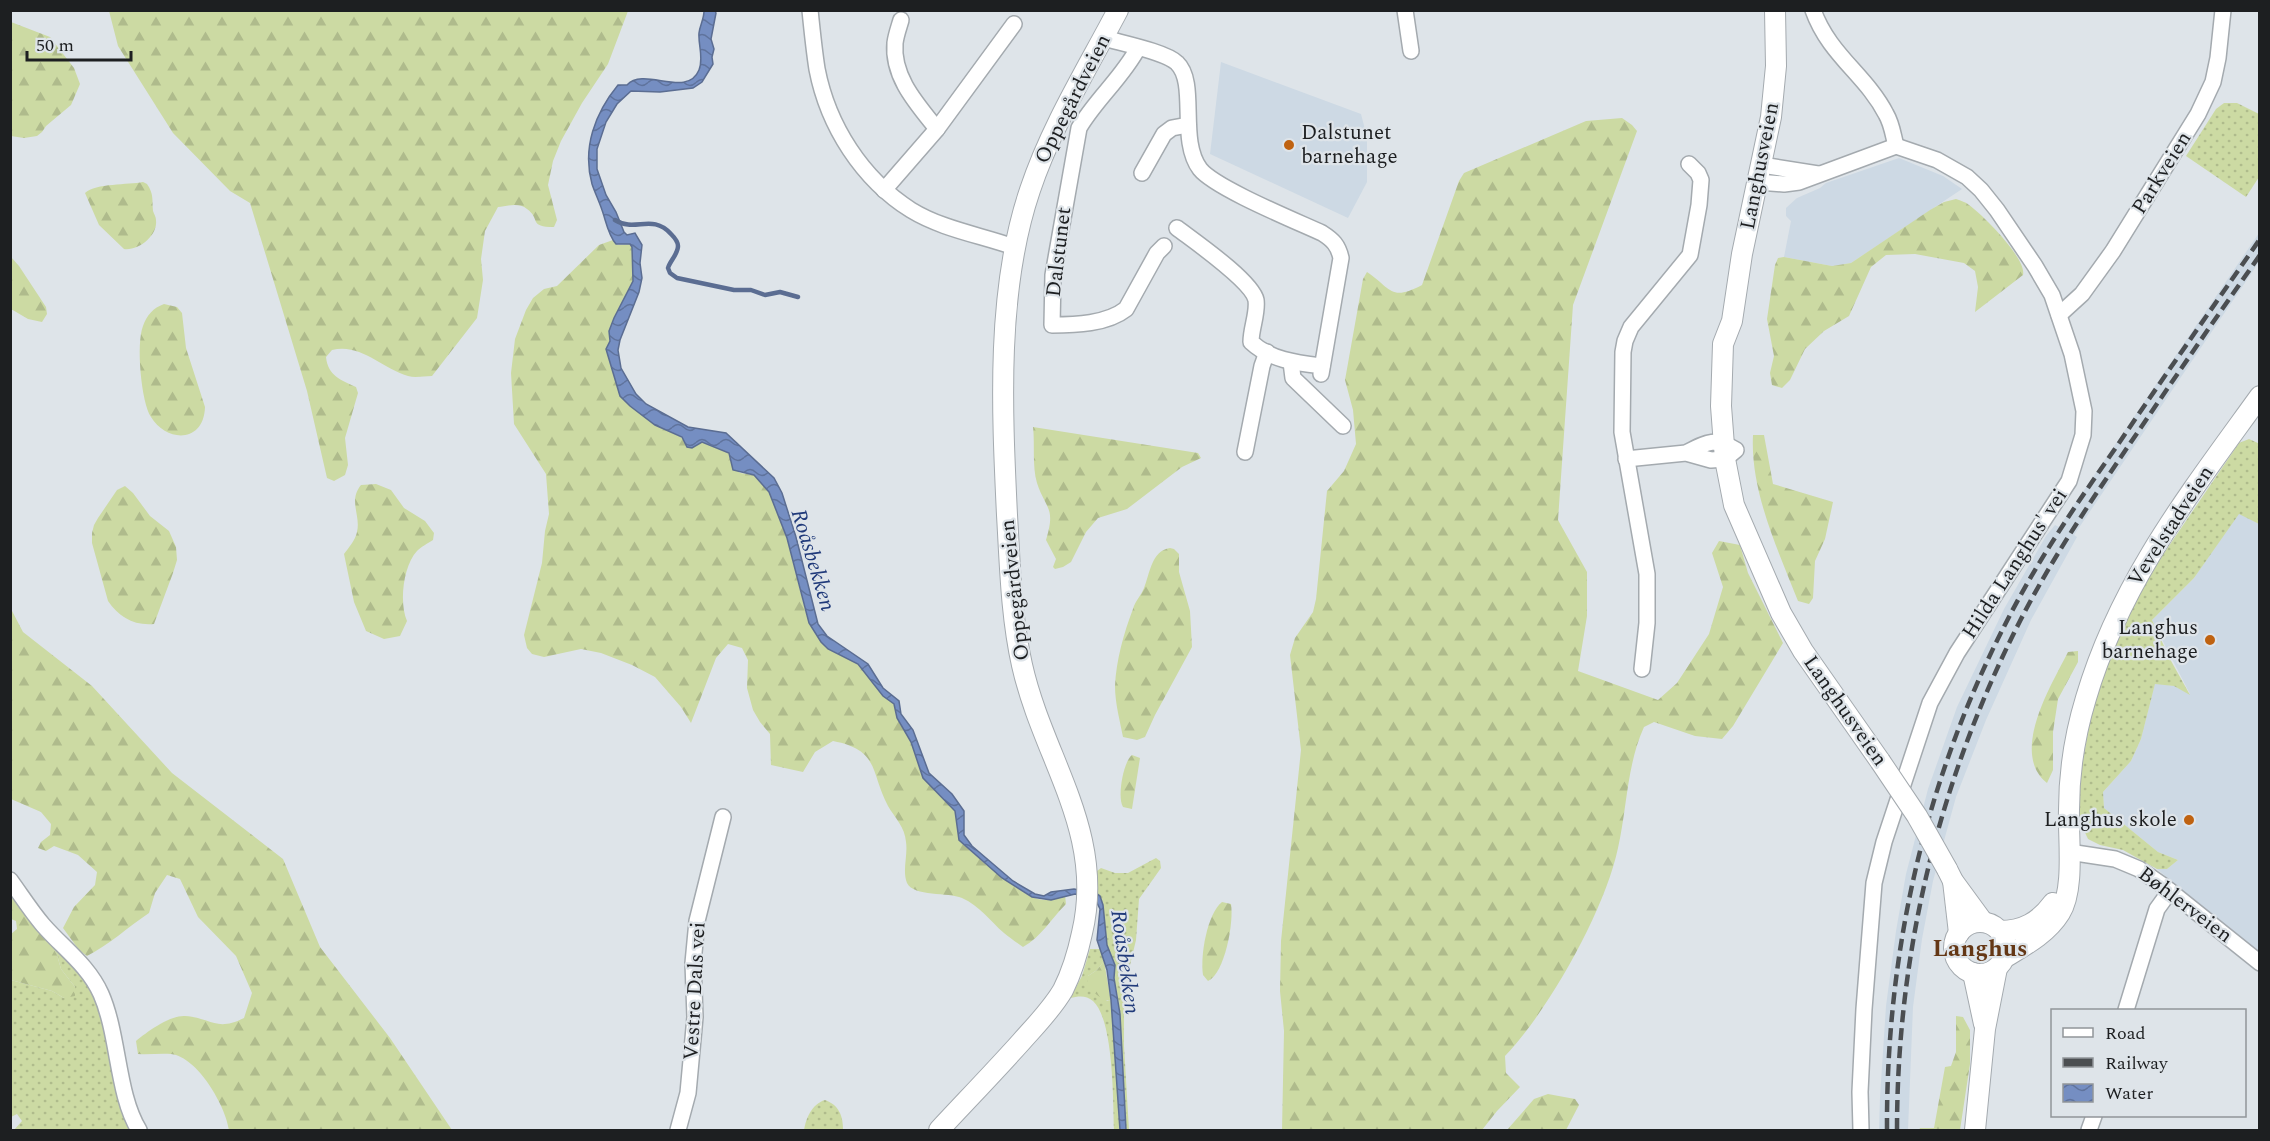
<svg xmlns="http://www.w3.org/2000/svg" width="2270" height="1141" viewBox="0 0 2270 1141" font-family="Spectral,serif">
	<defs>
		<pattern id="grass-dots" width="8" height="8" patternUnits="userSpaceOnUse" patternTransform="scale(1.5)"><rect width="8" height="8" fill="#ccdaa3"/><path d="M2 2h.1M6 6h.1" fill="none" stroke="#afbb8c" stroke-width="1.8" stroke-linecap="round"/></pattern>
		<pattern id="forest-firs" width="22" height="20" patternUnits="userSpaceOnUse" patternTransform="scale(1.5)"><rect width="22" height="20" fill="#ccdaa3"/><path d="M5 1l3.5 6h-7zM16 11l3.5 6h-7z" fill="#afbb8c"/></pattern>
		<pattern id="water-waves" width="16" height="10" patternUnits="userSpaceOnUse" patternTransform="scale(1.5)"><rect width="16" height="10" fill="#758ec2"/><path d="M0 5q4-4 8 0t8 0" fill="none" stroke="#5f739d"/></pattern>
	</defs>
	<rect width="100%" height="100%" fill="#dee4e9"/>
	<!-- built -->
	<g fill="#cdd9e4">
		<path d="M1221,62L1361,114L1367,137V182L1348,218L1210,154Z"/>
		<path d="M1899,158L1943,176L1962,189L1851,263L1832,266L1784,257L1791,221L1786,216V208L1797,198L1820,188L1826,183Z"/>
		<path d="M2259,233V262L2074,535L2077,537L2031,620L1986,720L1956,797L1933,881L1922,939L1913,1007L1908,1130H1879L1880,1097L1886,1006L1896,931L1906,874L1928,789L1957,707L2004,609L2046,536L2055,525L2059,527Z"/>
		<path d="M2239,513L2259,524V954L2157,869H2167L2178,860L2158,852L2104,808L2103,797V792L2131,761L2141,739L2155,683L2174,686L2190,694L2152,620L2194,578Z"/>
	</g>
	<!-- grass -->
	<g fill="url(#grass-dots)">
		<path d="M2224,103H2237L2259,114V177L2246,197L2186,156L2216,109Z"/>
		<path d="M2249,439L2260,444L2259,524L2239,514L2194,578L2152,620L2170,659L2190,695L2174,686L2155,684L2141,739L2131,761L2103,792L2104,808L2158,852L2178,860L2167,869H2157L2123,850L2100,845L2088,839L2080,822L2077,804L2081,771L2092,710L2113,649L2143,584L2239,443Z"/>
		<path d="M1156,858L1160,861L1161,868L1139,899L1136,940L1124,990V1046L1129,1130H1126L1125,1100L1118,998L1114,978L1115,965L1107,945L1103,905L1094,892L1097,871L1101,868L1115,873H1128Z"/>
		<path d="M49,940C66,956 91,975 96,998C99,1007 97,1012 102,1021L134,1130H14L22,1121L17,1114L11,1117V980L52,991L64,998L75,987L61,969L57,955Z"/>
		<path d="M1090,949H1100L1104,961L1097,970L1088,976L1107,1001H1111L1120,1130H1114C1113,1102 1114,1020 1093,1001C1086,995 1079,996 1070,998L1082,976Z"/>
		<path d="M825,1100C839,1105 843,1116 843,1130H804C806,1118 812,1104 825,1100Z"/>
	</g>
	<!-- forest -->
	<g fill="url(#forest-firs)">
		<path d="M109,11H628L608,64L582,103L561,141L553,161L548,185L557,220L554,227C528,227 541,219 527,209C519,202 507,206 498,207L485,231L481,259L483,280L477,318L432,376C424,376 415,378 408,376C381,368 361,343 332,350L326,357C328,376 341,380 356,387L358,393L345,438L348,465L345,475L334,481L327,478L307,391L250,203L230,191L173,133L118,46Z"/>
		<path d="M11,22L50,37L74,68L80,84L71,105L46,126L42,132L37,136L24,138L11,136Z"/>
		<path d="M1622,118L1632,125L1637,131L1573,305L1558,520L1587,572V616L1578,671L1658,700L1677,683L1709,634L1723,587L1712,553L1719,541L1740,545L1748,573L1783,643L1733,726L1722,739L1695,736L1654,722L1644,727C1627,764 1627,808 1618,848C1605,910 1549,1010 1505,1056L1506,1073L1520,1087L1497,1111L1482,1130H1282L1284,1031L1280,991L1281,941L1301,750L1290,655L1295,638L1313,612L1316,599L1327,491L1344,471L1356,444L1353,410L1345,380L1363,279L1367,272C1391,288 1390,302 1422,285L1459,181L1464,173L1586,121Z"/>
		<path d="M143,182L147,184C154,194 152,200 153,211C154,214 156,217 156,220C158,236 138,251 124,249L99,225L85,193C96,183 128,185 143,182Z"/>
		<path d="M1956,199C1961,201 1966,202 1969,205C1983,215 2027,259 2023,275L1975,312L1978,287L1975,271L1964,263L1915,254L1886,255L1871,267L1849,316L1824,331L1805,349L1790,380L1782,388L1772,385L1770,373L1774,356L1767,319L1775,265L1778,258L1784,257L1832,266L1851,263L1930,210L1944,202Z"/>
		<path d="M613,240L618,245L631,244L632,247L633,281L614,318L609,335L610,341L606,349L620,396L655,425L679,436L694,447L702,442L729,453L732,465L740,473L754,475L769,492L787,538L803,602L809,623L815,633L828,649L858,664L865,671L878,690L894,704L896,713L911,742L923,778L955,811L959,840C974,855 1019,894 1038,899C1048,902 1056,898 1065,895L1066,904C1050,920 1042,936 1023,947C1016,942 1010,938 1004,933C990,921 980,906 962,898C948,892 914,897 907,883C902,871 908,855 906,842C905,827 895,818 888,806C870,772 880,750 833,741L815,752L803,772L771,765L770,734L760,722L753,710L747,688L748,660L742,648L728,644L716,658L691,723L681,707L655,677L632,665L601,653L581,649L544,657L532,654L527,648L524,635L542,563L545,531L549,514L546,474L514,424L511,373L515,339L526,310L533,298L544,289L557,286L599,245Z"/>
		<path d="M11,257L19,266L46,307L47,314L42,322L28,319L11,309Z"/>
		<path d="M164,304L177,307L182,313L186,348L205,407C204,443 167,443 151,417C141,402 136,343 143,326C147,315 153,308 164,304Z"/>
		<path d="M1033,427L1198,453L1201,458L1182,467L1127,509L1098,518L1086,532L1071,562L1063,567L1055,569L1053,567L1056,559L1046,540C1056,507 1046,510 1037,483C1032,466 1035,444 1033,427Z"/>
		<path d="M1753,435H1764L1773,484L1833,502L1825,539L1815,561L1813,598L1809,604L1798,601C1778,550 1750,491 1753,435Z"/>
		<path d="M376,484L391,490L404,508L425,521L434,533L433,540C428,543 421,547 417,551C403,566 399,603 407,621L400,636L384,639L366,631L354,602L344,554C349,547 355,541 357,532C361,515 348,501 361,485Z"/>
		<path d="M125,486L133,493L150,516L169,531L176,547L177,560L173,573L154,624C134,626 119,617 108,601L92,543V533L94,525L98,518L117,490Z"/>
		<path d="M1170,548L1174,549L1179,554V572L1190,611L1192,647L1155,715L1145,737L1137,740L1123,737C1120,721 1115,703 1115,686C1116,661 1124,632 1133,609C1135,601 1141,596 1144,588C1150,574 1151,551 1170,548Z"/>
		<path d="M11,609L23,632L92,686L172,773L283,859L320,947L390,1038L452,1130H229C226,1107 198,1057 171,1054C160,1053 149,1055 138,1054L136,1041C147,1032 170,1015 185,1016C212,1018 216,1032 244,1018L252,993L236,956L198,917L180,879L167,875L155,893L149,913C128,927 109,945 87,956L79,950L63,928L74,907L95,885L97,872L78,855L54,846L46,851L38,848L41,842L50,835L51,824L41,812L11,799Z"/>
		<path d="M2078,651V662L2058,699L2053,732V770L2047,783C2009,753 2052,684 2068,652Z"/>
		<path d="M1132,755L1140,758L1132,809L1123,807C1117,798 1123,762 1132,755Z"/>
		<path d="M10,898L20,901L49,940L57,955L61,969L75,987V996L64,998L52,991L11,980V934L17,929L16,921L11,919Z"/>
		<path d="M1222,902L1231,904C1234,922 1225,973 1208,981L1203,975C1200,956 1207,914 1222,902Z"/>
		<path d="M1104,961L1111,1001C1100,1000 1085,988 1088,976L1097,970Z"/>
		<path d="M1956,1016L1963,1017L1970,1030V1064L1960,1130H1919L1920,1128H1934L1945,1067L1951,1066L1956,1052Z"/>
		<path d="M1548,1094L1575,1099L1579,1105L1566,1130H1507L1534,1099Z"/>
	</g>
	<!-- water -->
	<path fill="url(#water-waves)" stroke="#5b6d92" stroke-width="1.5" d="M704,11H715L716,13L711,39L714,49L712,57L713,64L702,82L693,88L660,92L631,91L617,104L606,122L597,149V169L606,195L616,212L624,232L627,235L635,233L642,245L640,263L642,278L639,292L620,340L618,350L621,368L636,394L646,404L688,427L726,433L774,478L782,493L796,537L818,624L827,636L868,664L883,688L899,701L901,714L913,730L929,773L952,794L964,811V835L972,846L1013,881L1035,894L1044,896L1051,892L1074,889L1096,893L1100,896L1103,905L1107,945L1115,965L1114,978L1120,1014L1126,1130H1120L1111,1000L1107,970L1097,940L1100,909L1097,903L1095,900L1075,894L1051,900L1032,897L1002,878L959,840L955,811L923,778L911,742L897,718L894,704L883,696L858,664L828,649L821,642L809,623L787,538L769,492L754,475L733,470L729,453L702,442L692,448L687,447L682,437L655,425L630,406L620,396L606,349L610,341L609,331L614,318L633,281L632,247L630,244H616C608,235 606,221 602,210C599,201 595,193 592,184C582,148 595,113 618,85H627C644,66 687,99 699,70C704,58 698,45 699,33C700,25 704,19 704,11Z"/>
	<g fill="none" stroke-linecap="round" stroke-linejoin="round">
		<!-- stream -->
		<path stroke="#5b6d92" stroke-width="4.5" d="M615,220C635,233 652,213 671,234C674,237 678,242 678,246C678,254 670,261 668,268L670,273L677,278L734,290H751L765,295L780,292L798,297"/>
		<defs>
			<g id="minor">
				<path d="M810,10C812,30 814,50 817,69C828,126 862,179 911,210C942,229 980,235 1014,247"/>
				<path d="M1405,10L1411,51"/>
				<path d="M1813,10C1829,55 1866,75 1886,114C1892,124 1893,135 1896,146"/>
				<path d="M901,20C899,27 896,35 895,43C892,77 917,104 937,129"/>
				<path d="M1104,38C1121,43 1166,52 1177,63C1198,83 1178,140 1200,169C1215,188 1296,221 1322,233C1333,240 1338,245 1341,258L1321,374"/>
				<path d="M1138,48C1122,78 1096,99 1079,128L1053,275L1052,325C1075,325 1107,324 1126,309L1157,253L1164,246"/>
				<path d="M1762,165L1818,174"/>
				<path d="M1142,173L1164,134L1172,128L1188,125"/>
				<path d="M1758,182L1784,184L1799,182L1896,146L1937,160L1967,177L1981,190L1997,210L2035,266L2052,295L2072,354L2084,411L2083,435L2069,481L1957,653L1930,703L1884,842L1874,883L1864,1009L1860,1092L1861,1130"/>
				<path d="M884,190L937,129L1014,24"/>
				<path d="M1177,228C1194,241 1252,281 1256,300C1258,313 1251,328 1251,342C1270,360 1297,363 1322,366"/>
				<path d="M2059,315L2082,294L2113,251L2198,114L2213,82L2218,58L2223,10"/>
				<path d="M1291,362L1293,378L1343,426"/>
				<path d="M1245,452L1262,366L1267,352"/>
				<path d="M1626,459L1686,453L1711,460L1725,459L1736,450C1715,437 1707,442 1686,453"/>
				<path d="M1642,669L1647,623V574L1622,432L1623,352L1625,341L1631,327L1690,255L1699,205L1701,180L1698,173L1689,164"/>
				<path d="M2069,852L2115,859L2139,869L2165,887L2260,963"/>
				<path d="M10,880C21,895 31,911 43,925C63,948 88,965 101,994C119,1035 117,1095 139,1130"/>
				<path d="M2126,1010L2157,909L2170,891"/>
				<path d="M678,1130L688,1093L695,1017L693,963L697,921L723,817"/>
				<path d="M2089,1130L2094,1116"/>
			</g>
			<g id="major">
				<path d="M1775,10L1776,66L1771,117L1742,254L1732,321L1723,344L1721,406L1725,459L1734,505L1781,613L1803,651L1880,761"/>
				<path d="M1947,869L1953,881L1983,922"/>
				<path d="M1953,881L1959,933"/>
				<circle cx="1980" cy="948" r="26"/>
				<path d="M2000,931C2023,931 2039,922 2053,903"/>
				<path d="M2004,958C2024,946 2047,934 2060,913C2075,889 2068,839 2069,810C2069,773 2075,734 2086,698C2120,582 2190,493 2260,396"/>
				<path d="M1973,973L1984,1024"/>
				<path d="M939,1130C966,1101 994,1072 1021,1042C1036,1025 1052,1009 1063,990C1072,972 1078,952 1082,933C1106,832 1043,759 1022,665C1011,616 1010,565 1007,515C1002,410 996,290 1030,190C1051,127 1087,69 1118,10"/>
				<path d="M1975,1130L1985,1029L1997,968"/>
			</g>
		</defs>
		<!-- minor casing -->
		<use href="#minor" stroke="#a4aaaf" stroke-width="18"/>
		<!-- major casing -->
		<use href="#major" stroke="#a4aaaf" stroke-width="22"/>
		<!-- minor -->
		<use href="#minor" stroke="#fff" stroke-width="15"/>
		<!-- major -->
		<use href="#major" stroke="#fff" stroke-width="20"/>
		<!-- rail -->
		<g stroke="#4b4e51" stroke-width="4.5" stroke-dasharray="12 6" stroke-linecap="butt">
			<path d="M1887,1130C1886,950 1926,775 2010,615C2041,555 2080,499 2119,443C2165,375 2213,307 2260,239"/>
			<path d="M1897,1130C1897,952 1939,780 2020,621C2051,560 2089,504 2127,448C2171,383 2215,319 2260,255"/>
		</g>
		<defs>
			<path id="major-bridge" d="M1880,761L1917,816L1947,869"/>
		</defs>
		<!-- major-bridge casing -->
		<use href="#major-bridge" stroke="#a4aaaf" stroke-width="22" stroke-linecap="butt"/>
		<!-- major-bridge -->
		<use href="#major-bridge" stroke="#fff" stroke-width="20"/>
	</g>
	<!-- markers -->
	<g fill="#bf6210" stroke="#dee4e9" stroke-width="2">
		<circle cx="1289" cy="145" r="6"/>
		<circle cx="2210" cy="640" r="6"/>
		<circle cx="2189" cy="820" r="6"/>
	</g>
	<g text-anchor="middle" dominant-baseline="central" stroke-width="4.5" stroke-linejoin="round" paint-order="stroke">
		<!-- street labels -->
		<g font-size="21" fill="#1d1f21" stroke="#dee4e9">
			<text transform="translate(1073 99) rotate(-63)">Oppegårdveien</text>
			<text transform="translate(1760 166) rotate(-79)">Langhusveien</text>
			<text transform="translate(2162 173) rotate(-58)">Parkveien</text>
			<text transform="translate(1059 252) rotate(-83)">Dalstunet</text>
			<text transform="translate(2171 526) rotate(-57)">Vevelstadveien</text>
			<text transform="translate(2015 564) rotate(-57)">Hilda Langhus' vei</text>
			<text transform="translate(1015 590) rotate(-96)">Oppegårdveien</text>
			<text transform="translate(1845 711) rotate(55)">Langhusveien</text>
			<text transform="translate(2185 905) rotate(37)">Bøhlerveien</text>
			<text transform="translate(695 991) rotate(-87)">Vestre Dals vei</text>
		</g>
		<!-- poi labels -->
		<g font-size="21" fill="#1d1f21" stroke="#dee4e9" text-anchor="end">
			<text x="1301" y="133" text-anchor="start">Dalstunet<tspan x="1301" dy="24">barnehage</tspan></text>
			<text x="2198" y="628">Langhus<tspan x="2198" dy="24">barnehage</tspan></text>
			<text x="2177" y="820">Langhus skole</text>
		</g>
		<!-- water labels -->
		<g font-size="22" font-style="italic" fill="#203a7a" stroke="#dee4e9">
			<text transform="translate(813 560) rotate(73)">Roåsbekken</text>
			<text transform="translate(1125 962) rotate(82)">Roåsbekken</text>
		</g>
		<!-- quarter labels -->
		<g font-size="24" font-weight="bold" fill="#643715" stroke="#dee4e9">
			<text x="1980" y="949">Langhus</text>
		</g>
	</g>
	<!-- border -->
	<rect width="2270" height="1141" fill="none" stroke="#1d1f21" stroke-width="24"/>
	<!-- legend -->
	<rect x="2051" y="1009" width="195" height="108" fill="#dee4e9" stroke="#919599" stroke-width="1.5"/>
	<rect x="2063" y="1028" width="30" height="9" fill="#ffffff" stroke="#919599" stroke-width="1.5"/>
	<text x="2105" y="1039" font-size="18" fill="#1d1f21">Road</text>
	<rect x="2063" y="1058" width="30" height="9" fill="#4b4e51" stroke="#919599" stroke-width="1.5"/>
	<text x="2105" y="1069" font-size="18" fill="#1d1f21">Railway</text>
	<rect x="2063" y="1084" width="30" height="18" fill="url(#water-waves)" stroke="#919599" stroke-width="1.5"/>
	<text x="2105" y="1099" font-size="18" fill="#1d1f21">Water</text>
	<!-- scale -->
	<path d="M27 51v9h104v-9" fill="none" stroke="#1d1f21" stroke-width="3"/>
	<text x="36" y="51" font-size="18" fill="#1d1f21" stroke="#dee4e9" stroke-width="4.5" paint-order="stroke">50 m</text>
</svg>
